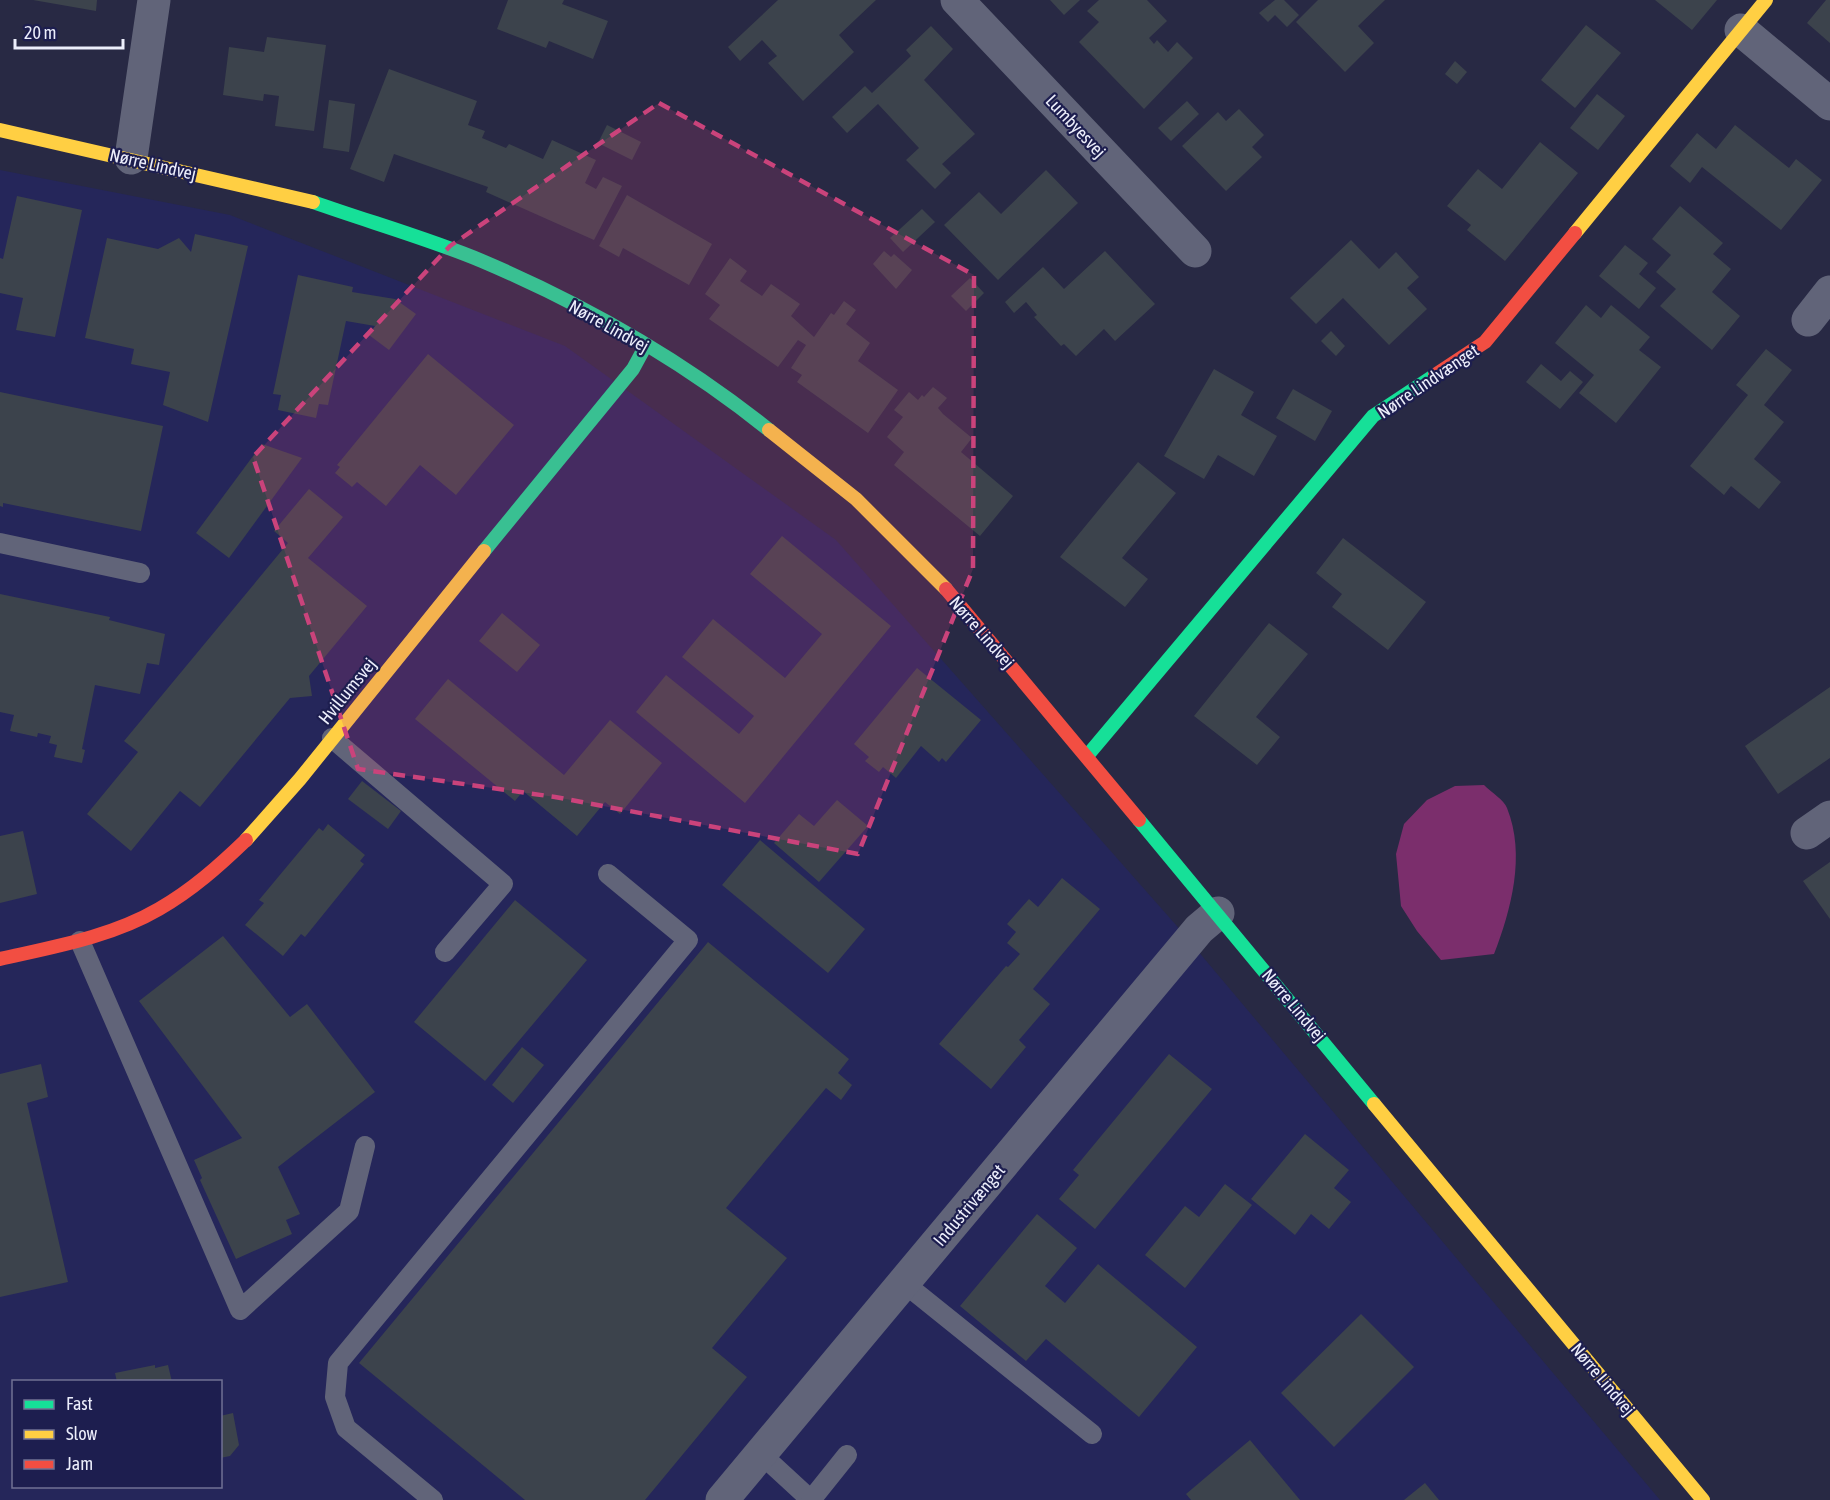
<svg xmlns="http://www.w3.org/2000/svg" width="1830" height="1500" viewBox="0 0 1830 1500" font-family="'Asap Condensed',sans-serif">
	<rect width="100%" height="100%" fill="#282944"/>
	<!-- built -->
	<path fill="#25265a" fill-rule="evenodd" d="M0,170L230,215L565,346L836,540L1176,925L1660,1500H0ZM14,1382H220V1486H14Z"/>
	<!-- water -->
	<path fill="#7b2e6c" d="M1484,785C1491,792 1504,800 1507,808C1526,855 1511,910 1494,954L1441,960L1417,931L1401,906L1396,854L1404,824L1427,800L1455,786Z"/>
	<!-- building -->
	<g fill="#3c434c">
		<path d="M33,0H97L96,11Z"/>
		<path d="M508,0H564L562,4L608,21L593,59L549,41L546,48L497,29Z"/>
		<path d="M778,0H876L839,35L854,52L803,101L768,63L777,56L762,40L740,61L728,47Z"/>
		<path d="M1050,0H1080L1064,15Z"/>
		<path d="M1099,0H1147L1167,21L1149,38L1154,44L1157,40L1168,52L1177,42L1193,58L1144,109L1079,42L1099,22L1087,11Z"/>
		<path d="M1275,0H1284L1299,15L1287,27L1275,15L1268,22L1259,13Z"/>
		<path d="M1318,0H1385L1358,26L1374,43L1345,72L1296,22Z"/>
		<path d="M1655,0H1717L1692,30Z"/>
		<path d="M1826,0H1830V43L1807,23Z"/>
		<path d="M1586,25L1621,53L1575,108L1541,80Z"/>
		<path d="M931,26L953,49L924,80L975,134L942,164L951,173L935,189L906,160L919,148L878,104L847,133L832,117L865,86L872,93L911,56L906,50Z"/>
		<path d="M267,37L326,45L314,131L275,126L279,96L264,94L263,101L223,95L229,47L264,52Z"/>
		<path d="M1455,61L1467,72L1457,84L1445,74Z"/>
		<path d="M389,69L477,101L468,125L485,131L482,138L506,148L509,144L543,159L552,140L596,160L585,183L596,189L603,177L622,186L594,240L486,192L488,187L394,154L384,182L350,169Z"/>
		<path d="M1597,94L1625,116L1598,150L1570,128Z"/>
		<path d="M329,100L355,104L349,152L323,148Z"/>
		<path d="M1187,101L1199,114L1171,141L1158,128Z"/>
		<path d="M1239,109L1264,135L1252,147L1262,157L1226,191L1182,146L1218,112L1226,121Z"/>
		<path d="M607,125L641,142L632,160L598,143Z"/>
		<path d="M1735,125L1789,168L1796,159L1822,180L1781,230L1702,167L1690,183L1670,166L1697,133L1716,149Z"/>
		<path d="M1540,142L1578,173L1505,261L1467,230L1471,225L1447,206L1478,169L1502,189Z"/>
		<path d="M1046,170L1078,203L998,280L944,225L979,192L1001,214Z"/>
		<path d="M627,195L712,244L689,285L623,248L619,257L599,246Z"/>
		<path d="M17,196L82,210L55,337L16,330L23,298L0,293V258L3,259Z"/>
		<path d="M1680,206L1723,243L1713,254L1731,269L1712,292L1740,316L1712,350L1660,306L1676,289L1656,272L1671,255L1652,239Z"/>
		<path d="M922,209L935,222L903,252L890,238Z"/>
		<path d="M195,234L248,246L208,422L163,405L170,372L131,364L134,349L85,338L107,238L158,249L179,238L191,252Z"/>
		<path d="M1351,240L1379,269L1396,252L1419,277L1407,288L1427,309L1389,345L1343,298L1316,324L1290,298Z"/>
		<path d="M1625,245L1648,263L1639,274L1656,288L1639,309L1599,276Z"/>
		<path d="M884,251L891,257L894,254L912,270L896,289L873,264Z"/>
		<path d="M1105,251L1155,304L1115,341L1104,329L1076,356L1064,344L1061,346L1034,317L1037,315L1026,302L1014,313L1005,302L1043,267L1064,289Z"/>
		<path d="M730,258L747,271L740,281L762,296L771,284L800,304L791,316L814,337L831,313L834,315L844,301L856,310L846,324L870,343L858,361L898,390L868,433L797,382L802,375L791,368L806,345L798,340L778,367L709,319L720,305L705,294Z"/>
		<path d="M298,275L353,287L352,292L395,299L416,314L389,350L369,335L375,326L346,321L328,405L319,404L316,418L278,410L281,395L273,394Z"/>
		<path d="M970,278L984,293L966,311L951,296Z"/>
		<path d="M1586,305L1601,318L1611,305L1650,337L1639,350L1661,367L1616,423L1579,393L1594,375L1555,343Z"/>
		<path d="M1331,331L1345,346L1336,356L1321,341Z"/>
		<path d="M1766,349L1792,370L1764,405L1784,422L1754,459L1781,482L1759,509L1731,486L1724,495L1690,466L1748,395L1736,385Z"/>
		<path d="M428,354L514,425L456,495L420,465L386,506L357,482L352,487L335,473L340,467L337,465Z"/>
		<path d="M1541,364L1561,381L1570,371L1583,382L1560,409L1526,382Z"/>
		<path d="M1214,369L1254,392L1241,415L1277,436L1254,476L1218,455L1204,479L1164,456Z"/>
		<path d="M933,387L947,398L938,408L943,414L972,438L961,452L1013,496L980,536L894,465L904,452L887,437L903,417L894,410L909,392L918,400L922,395L924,397Z"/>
		<path d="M1293,389L1332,411L1315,441L1276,418Z"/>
		<path d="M0,392L163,426L141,531L3,503V507L0,506Z"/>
		<path d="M262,444L302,458L229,558L196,533Z"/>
		<path d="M1138,462L1176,493L1122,558L1148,579L1125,607L1060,557Z"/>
		<path d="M309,489L343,517L308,558L367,606L309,676L312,696L290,698L200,807L180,791L131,851L87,814L138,752L124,741L288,543L274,531Z"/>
		<path d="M782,536L891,626L745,803L636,712L666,675L739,734L754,716L682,657L713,619L785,678L822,634L750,574Z"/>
		<path d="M1343,538L1426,602L1388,650L1332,607L1342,594L1316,573Z"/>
		<path d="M0,594L110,617L109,620L165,634L159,665L147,663L140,694L95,685L82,749L85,750L82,763L54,757L57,745L49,743L51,736L38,733L37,737L10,731L14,715L0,712Z"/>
		<path d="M502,613L540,645L517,672L479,641Z"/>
		<path d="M1269,623L1308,654L1256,717L1280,737L1257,765L1194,716Z"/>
		<path d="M917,668L981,720L946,762L942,758L939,762L921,746L896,778L883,767L879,772L865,761L869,757L854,744Z"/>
		<path d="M448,679L564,775L610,720L662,763L620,814L605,802L577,836L523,791L515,801L415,719Z"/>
		<path d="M1830,687V758L1778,794L1745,746Z"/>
		<path d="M362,781L401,811L388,829L348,799Z"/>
		<path d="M837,800L868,826L819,882L774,843L799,814L814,826Z"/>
		<path d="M328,824L365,855L360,861L364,864L305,937L301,934L283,956L245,925L264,903L259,900L319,828L323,831Z"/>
		<path d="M23,831L37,894L0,903V836Z"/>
		<path d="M760,840L865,929L828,973L722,885Z"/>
		<path d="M1830,862V919L1803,881Z"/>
		<path d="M1062,878L1100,909L1033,989L1050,1004L1019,1040L1026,1047L991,1089L939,1044L1006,966L1008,967L1020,954L1007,943L1016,932L1007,924L1029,899L1038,907Z"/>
		<path d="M515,900L587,960L485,1081L414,1022Z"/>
		<path d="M223,936L290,1017L307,1004L375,1092L278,1167L300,1214L286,1220L292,1234L236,1259L200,1180L202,1178L194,1160L242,1138L139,1001Z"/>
		<path d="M708,942L849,1059L838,1073L852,1085L841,1100L826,1088L726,1208L787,1258L712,1348L747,1377L645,1500H525L359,1363Z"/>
		<path d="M522,1047L544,1065L513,1103L492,1085Z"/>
		<path d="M1169,1054L1212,1089L1095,1229L1059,1199L1079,1175L1073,1170Z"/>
		<path d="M41,1064L48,1097L27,1103L68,1282L0,1297V1074Z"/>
		<path d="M1305,1134L1349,1170L1334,1188L1351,1202L1329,1229L1311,1214L1295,1235L1251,1199Z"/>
		<path d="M1225,1184L1252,1205L1185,1288L1145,1255L1185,1206L1199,1217Z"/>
		<path d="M1037,1214L1077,1248L1045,1286L1065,1303L1098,1264L1197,1347L1139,1417L1046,1339L1026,1361L960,1306Z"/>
		<path d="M1361,1314L1414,1367L1334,1447L1281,1393Z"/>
		<path d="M155,1365V1368L168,1365L172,1382H117L115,1373Z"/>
		<path d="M233,1413L239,1445L230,1456L220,1458V1416Z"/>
		<path d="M1250,1440L1300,1500H1191L1186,1494Z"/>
		<path d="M1425,1483L1439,1500H1404Z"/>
	</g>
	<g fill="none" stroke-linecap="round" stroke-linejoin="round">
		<!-- lane -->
		<g stroke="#616479" stroke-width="20">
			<path d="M0,543L140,573"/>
			<path d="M332,738L503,884L445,952"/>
			<path d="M80,941L240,1310L349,1211L365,1146"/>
			<path d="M904,1283L1092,1434"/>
			<path d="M761,1454L811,1500"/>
			<path d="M433,1500L346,1428L335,1397L338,1363L688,940L608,874"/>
			<path d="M811,1500L847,1455"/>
		</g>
		<!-- street -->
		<g stroke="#616479" stroke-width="33">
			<path d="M957,0L1195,251"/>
			<path d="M1741,30L1830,104"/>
			<path d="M131,158L154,0"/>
			<path d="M1808,320L1830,292"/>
			<path d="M1807,833L1830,817"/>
			<path d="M722,1500L1199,929L1218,913"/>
		</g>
		<!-- fast -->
		<g stroke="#16e098" stroke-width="14">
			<path d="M313,202C369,222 427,238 482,261C583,304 683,361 769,430"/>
			<path d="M484,551L633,369L646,345"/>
			<path d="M1087,756L1373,416L1435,375"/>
			<path d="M1139,820L1374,1104"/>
		</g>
		<!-- slow -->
		<g stroke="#ffcf43" stroke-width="14">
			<path d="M0,130L313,202"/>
			<path d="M1575,233L1766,0"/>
			<path d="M769,430L856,499L946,589"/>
			<path d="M246,840L300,779L484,551"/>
			<path d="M1374,1104L1703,1500"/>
		</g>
		<!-- jam -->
		<g stroke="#f24e42" stroke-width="14">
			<path d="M1435,375L1485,342L1575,233"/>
			<path d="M946,589L1139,820"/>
			<path d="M0,959C53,947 111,937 159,909C192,890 219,866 246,840"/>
		</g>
	</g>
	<!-- marked area -->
	<path fill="#ca437b" fill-opacity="0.2" stroke="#ca437b" stroke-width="4.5" stroke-dasharray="12 8" stroke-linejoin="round" d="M659,103L974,275L973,569L858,854L555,797L358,769L253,457L450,246Z"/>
	<g text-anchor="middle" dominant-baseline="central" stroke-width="4.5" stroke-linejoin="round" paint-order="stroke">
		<!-- street labels -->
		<g font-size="18" fill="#eceefb" stroke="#1d1e4f">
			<text transform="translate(1076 126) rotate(47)">Lumbyesvej</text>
			<text transform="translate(153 164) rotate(13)">Nørre Lindvej</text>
			<text transform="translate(609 326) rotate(29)">Nørre Lindvej</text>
			<text transform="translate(1428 381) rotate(-34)">Nørre Lindvænget</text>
			<text transform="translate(982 632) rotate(49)">Nørre Lindvej</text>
			<text transform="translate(347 691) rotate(-51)">Hvillumsvej</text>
			<text transform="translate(1294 1005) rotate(50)">Nørre Lindvej</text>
			<text transform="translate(969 1205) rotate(-50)">Industrivænget</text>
			<text transform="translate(1603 1379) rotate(50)">Nørre Lindvej</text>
		</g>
	</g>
	<!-- legend -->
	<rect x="12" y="1380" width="210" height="108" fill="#1d1e4f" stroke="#707194" stroke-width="1.5"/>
	<rect x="24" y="1400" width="30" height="9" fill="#16e098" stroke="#707194" stroke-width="1.5"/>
	<text x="66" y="1410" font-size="18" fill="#eceefb">Fast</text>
	<rect x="24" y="1430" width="30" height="9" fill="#ffcf43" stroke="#707194" stroke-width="1.5"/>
	<text x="66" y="1440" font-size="18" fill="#eceefb">Slow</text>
	<rect x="24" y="1460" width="30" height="9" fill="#f24e42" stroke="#707194" stroke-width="1.5"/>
	<text x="66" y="1470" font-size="18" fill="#eceefb">Jam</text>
	<!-- scale -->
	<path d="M15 39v9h108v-9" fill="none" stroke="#eceefb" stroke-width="3"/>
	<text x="24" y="39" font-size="18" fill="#eceefb" stroke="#1d1e4f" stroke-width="4.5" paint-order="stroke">20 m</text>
</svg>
